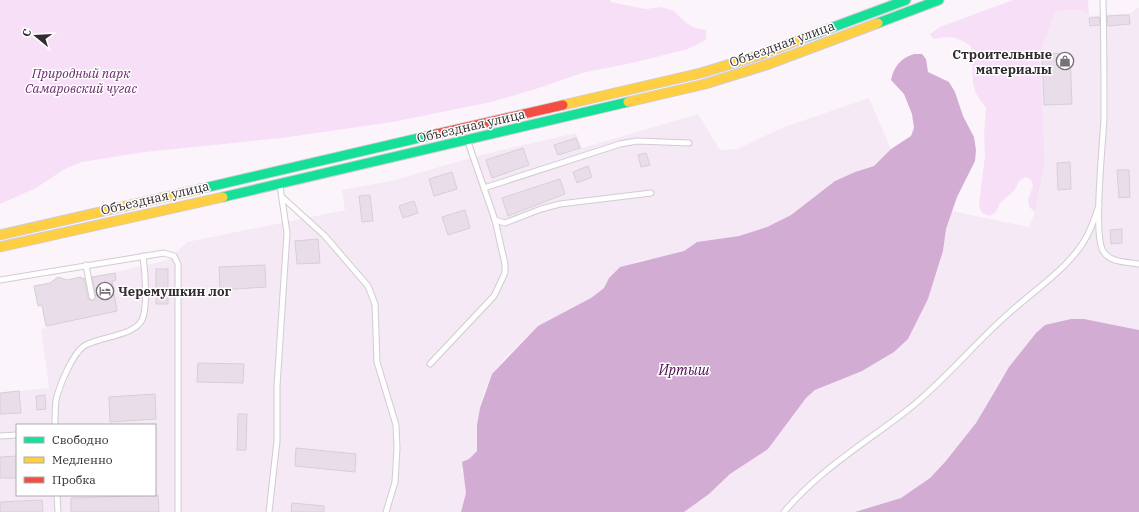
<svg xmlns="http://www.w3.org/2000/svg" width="1139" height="512" viewBox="0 0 1139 512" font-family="'IBM Plex Serif',serif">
	<rect width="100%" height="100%" fill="#fbf5fb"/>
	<!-- built -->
	<g fill="#f6e9f6" fill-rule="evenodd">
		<path d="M1137,8H1139V330L1084,319H1071L1036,333L999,382L976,423L945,462L930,478L901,498L855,512H684L709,494L730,474L768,449L806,398L816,390L828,385L908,339L928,299L943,251L946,229L952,211L1029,227L1035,212L1045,162L1040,54L1055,11L1082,10L1089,16L1131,13Z"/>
		<path d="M869,98L891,149L874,166L855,172L835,181L791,215L767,227L739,236L697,242L684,251L664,257L638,261L609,278L604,288L591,298L538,326L506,357L492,374L484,392L477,425V451L461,469L465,482L466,493L461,512H0V393L49,388L41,329L46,328L42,308L73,301L75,304L97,300L93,277L168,260L187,242L345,210L342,190L395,180L473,157L523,145L576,133L582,148L698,114L720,150L737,149L784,127ZM17,425H155V495H17Z"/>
	</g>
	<!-- green -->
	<g fill="#f7e0f7">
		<path d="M0,0H610L611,2L645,9L661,7L674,11L685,22L695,28L706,30V40L688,49L632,63L582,73L536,89L491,102L393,122L282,138L145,152L82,162L65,169L36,188L0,204Z"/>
		<path d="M1013,0H1088L1089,16L1082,10L1055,11L1040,54L1045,162L1035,212L1029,207L1028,200L1033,186L1031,180L1026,177L1020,180L1014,191L1000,203L996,212L990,216L982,213L979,205L985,155L984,134L986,108L976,94L973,83L971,46C957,36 948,36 933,39L930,34L940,27Z"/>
	</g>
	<!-- water -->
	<g fill="#d3acd4">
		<path d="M914,54H922L926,59L928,72L949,82L955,92L963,116L974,137L976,150L975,161L957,197L946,229L943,251L928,299L908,339L894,352L862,371L815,390L806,398L768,449L730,474L709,494L684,512H461L466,493L462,462L469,459L477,451V425L480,408L492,374L538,326L591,298L604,288L609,278L620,267L684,251L697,242L739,236L767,227L791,215L835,181L855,172L874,166L891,149L911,136L914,128L912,114L904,94L891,80C894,66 901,58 914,54Z"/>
		<path d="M1071,319H1084L1139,330V512H855L901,498L930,478L945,462L976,423L1009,367L1036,333L1045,325Z"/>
	</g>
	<!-- building -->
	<g fill="#eaddea" stroke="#d5d0d5">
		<path d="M1129,15L1130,24L1108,26L1107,16Z"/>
		<path d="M1099,17L1100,25L1090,26L1089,18Z"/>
		<path d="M1070,53L1072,104L1044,105L1042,54Z"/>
		<path d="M576,138L580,148L558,155L554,145Z"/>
		<path d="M523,148L529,165L492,178L486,160Z"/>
		<path d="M646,153L650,165L641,167L638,155Z"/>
		<path d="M1070,162L1071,189L1058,190L1057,163Z"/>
		<path d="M588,166L592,177L577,183L573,172Z"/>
		<path d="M1117,170H1129L1130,197L1119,198Z"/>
		<path d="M452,172L457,189L434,196L429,179Z"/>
		<path d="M560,179L565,194L508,216L502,198Z"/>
		<path d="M370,195L373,221L362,222L359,196Z"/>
		<path d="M414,201L418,213L403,218L399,206Z"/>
		<path d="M465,210L470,228L448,235L442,217Z"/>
		<path d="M1122,229V243L1111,244L1110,230Z"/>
		<path d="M318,239L320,263L297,264L295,241Z"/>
		<path d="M265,265L266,287L220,290L219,267Z"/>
		<rect x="156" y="269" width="12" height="35"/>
		<path d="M115,273L116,280L112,281L117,311L46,326L42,305L38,306L34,286L50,283L58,277L67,280L81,277V279L84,278L88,298L92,301L96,297L92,277Z"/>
		<path d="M198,363L244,364L243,383L197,382Z"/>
		<path d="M19,391L21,413L0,414V393Z"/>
		<path d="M155,394L156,419L110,422L109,397Z"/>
		<path d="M45,395L46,409L37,410L36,396Z"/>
		<path d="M238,414H247L246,450H237Z"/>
		<path d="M296,448L356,454L355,472L295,466Z"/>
		<path d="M17,456V478H0V457Z"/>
		<path d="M158,495L159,512H71V498Z"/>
		<path d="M42,500L43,512H0V502Z"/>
		<path d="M292,503L324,506V512H291Z"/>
	</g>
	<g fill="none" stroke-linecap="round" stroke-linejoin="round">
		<defs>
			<g id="lane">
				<path d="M1103,0C1104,39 1104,79 1104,118C1103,143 1093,234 1103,251C1110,263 1127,262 1139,264"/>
				<path d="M484,188L620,144L637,141L689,143"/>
				<path d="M282,197L324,235L368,286L375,304L377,362L396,425L397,448L395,482L386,512"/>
				<path d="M495,220L505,223L541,209L560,204L651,193"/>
				<path d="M86,265L92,297"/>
				<path d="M0,280L164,253L174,256L178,264V512"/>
				<path d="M430,364L494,296L505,273V264L495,220L468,142"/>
				<path d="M55,425C55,417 55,408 56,400C59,387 72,354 84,346C98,337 134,336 142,320C148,308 145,271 143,256"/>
				<path d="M0,436L17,435"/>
				<path d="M57,495L58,512"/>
				<path d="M269,512L277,441V386L287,233L280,186"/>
				<path d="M784,512C820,469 867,442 910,408C945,380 974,344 1008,314C1034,290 1070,268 1087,236C1092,226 1096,215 1099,205"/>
			</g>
			<g id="fast">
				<path d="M878,23L939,0"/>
				<path d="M804,38L906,0"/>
				<path d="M200,189L436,134"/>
				<path d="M223,197L628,102"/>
			</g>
			<g id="slow">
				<path d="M628,102L705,84L766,65L878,23"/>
				<path d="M563,105L701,73L763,54L804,38"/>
				<path d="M0,235L200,189"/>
				<path d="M0,247L223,197"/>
			</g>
			<path id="jam" d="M436,134L563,105"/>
		</defs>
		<!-- lane casing -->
		<use href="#lane" stroke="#d1ccd1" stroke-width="7"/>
		<!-- fast casing -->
		<use href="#fast" stroke="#d1ccd1" stroke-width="11"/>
		<!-- slow casing -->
		<use href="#slow" stroke="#d1ccd1" stroke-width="11"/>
		<!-- jam casing -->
		<use href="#jam" stroke="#d1ccd1" stroke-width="11"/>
		<!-- lane -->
		<use href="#lane" stroke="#fefefe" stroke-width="5"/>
		<!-- fast -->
		<use href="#fast" stroke="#16e098" stroke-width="9"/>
		<!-- slow -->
		<use href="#slow" stroke="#ffcf43" stroke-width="9"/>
		<!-- jam -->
		<use href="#jam" stroke="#f24e42" stroke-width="9"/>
	</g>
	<!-- icons -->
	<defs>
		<symbol id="shop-ring" viewBox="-11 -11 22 22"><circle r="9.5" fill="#fff" stroke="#787278" stroke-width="1.5"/><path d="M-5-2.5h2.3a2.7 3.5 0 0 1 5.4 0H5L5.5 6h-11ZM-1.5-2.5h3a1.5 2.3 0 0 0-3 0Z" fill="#787278"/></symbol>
		<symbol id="hotel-ring" viewBox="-11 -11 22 22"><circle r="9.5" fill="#fff" stroke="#787278" stroke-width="1.5"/><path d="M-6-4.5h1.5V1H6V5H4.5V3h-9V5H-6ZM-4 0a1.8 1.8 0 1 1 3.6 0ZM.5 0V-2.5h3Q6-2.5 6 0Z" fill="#787278"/></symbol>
	</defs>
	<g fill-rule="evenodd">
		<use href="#shop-ring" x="1055" y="51" width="20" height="20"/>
		<use href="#hotel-ring" x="95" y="281" width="20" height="20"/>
	</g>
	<g text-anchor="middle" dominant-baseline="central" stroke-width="3" stroke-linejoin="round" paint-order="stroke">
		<!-- street labels -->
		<g font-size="13" fill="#322c31" stroke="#fff">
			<text transform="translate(782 44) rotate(-20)">Объездная улица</text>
			<text transform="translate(471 126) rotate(-13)">Объездная улица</text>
			<text transform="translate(155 198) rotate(-13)">Объездная улица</text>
		</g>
		<!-- poi labels -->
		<g font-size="13" font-weight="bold" fill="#322c31" stroke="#fff" text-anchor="end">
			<text x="1052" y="54">Строительные<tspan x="1052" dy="15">материалы</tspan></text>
			<text x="118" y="291" text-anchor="start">Черемушкин лог</text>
		</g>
		<!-- park labels -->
		<g font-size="13" font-style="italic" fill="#69296c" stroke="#fff">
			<text x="81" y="73">Природный парк<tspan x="81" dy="15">Самаровский чугас</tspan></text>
		</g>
		<!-- water labels -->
		<g font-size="14" font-style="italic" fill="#4c0a4f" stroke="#fff">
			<text x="684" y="370">Иртыш</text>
		</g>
	</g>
	<!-- legend -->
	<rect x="16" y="424" width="140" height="72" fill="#ffffff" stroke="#adabad"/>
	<rect x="24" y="437" width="20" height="6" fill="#16e098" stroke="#adabad"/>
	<text x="52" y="444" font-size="12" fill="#322c31">Свободно</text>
	<rect x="24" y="457" width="20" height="6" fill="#ffcf43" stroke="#adabad"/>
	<text x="52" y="464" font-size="12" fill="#322c31">Медленно</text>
	<rect x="24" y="477" width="20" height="6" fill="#f24e42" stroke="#adabad"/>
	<text x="52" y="484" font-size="12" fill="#322c31">Пробка</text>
	<!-- north arrow -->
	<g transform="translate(36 36) rotate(288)" stroke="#ffffff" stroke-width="3" paint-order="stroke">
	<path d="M0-3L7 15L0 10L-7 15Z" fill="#322c31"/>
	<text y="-6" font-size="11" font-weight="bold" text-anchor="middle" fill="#322c31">С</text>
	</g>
</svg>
